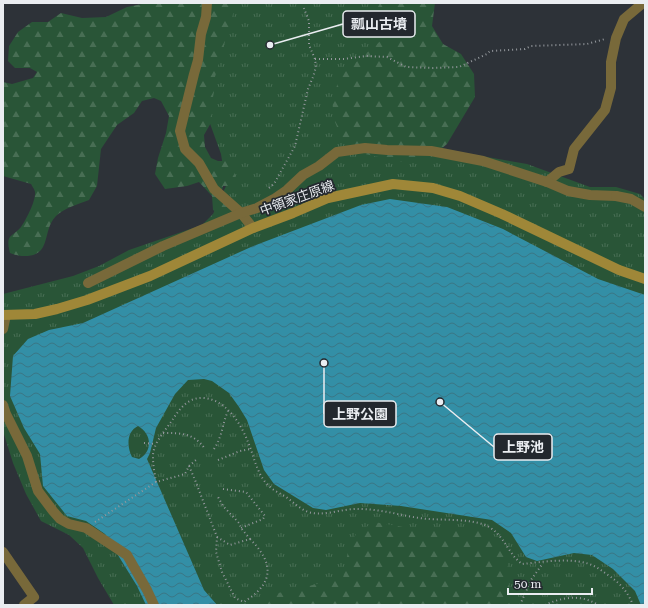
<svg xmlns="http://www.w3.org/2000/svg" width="648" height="608" viewBox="0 0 648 608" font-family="'Roboto Serif','Noto Sans JP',serif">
	<defs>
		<pattern id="grass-tufts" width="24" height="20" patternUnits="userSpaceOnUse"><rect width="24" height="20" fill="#295537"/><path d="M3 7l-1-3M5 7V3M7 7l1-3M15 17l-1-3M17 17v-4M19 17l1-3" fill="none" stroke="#486e54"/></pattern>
		<pattern id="forest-firs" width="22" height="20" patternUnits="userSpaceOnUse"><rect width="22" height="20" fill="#295537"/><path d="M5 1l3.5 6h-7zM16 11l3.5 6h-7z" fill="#486e54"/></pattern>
		<pattern id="water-waves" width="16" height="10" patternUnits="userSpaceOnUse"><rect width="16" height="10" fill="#338fa6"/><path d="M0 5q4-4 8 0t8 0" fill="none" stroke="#3a7685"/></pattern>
	</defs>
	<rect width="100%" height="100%" fill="#2d3238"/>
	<!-- grass -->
	<path fill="url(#grass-tufts)" d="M236,3H406L340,127L470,154L527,164L590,187H616L640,194L645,199V605H114L98,578L83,548L69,535L41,521L26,494L13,463L3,431V294L73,276L99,266L129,250L202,225L213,214L226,186L221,154L204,107L224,15Z"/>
	<!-- forest -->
	<g fill="url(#forest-firs)">
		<path d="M147,3H236L213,84L214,92L211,107L212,121L204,135L205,147L211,158L218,161H228C234,168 236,173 235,182L231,186H223L222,190L230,208L225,214H219L213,210L212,196L199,182L187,186L165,189L155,174L158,158L166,133L169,116L161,101L154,98L142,101L134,113L117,125L101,149L97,186L89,200C79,204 64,208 56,216C47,225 48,237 43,247C37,259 19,257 10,253C5,233 12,238 21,227C26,220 36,201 35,192C35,190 32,186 31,184L3,176V82L12,84L33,78L37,72L30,68H15L8,61L9,46L18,32L32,22H48L61,13L82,18L106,17L127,7Z"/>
		<path d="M380,3H435L432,26L443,44L461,54L474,74L475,97L447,144L429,159L402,162L365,154L343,142L335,122L332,101L340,76L385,37L378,7Z"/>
		<path d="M374,522L420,530L476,528L494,536L507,559L509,585L508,604L267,605L274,594L343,578L348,551L356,534Z"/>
	</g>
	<!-- water -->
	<path fill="url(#water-waves)" fill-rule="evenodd" d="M390,199L447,207L503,229L598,279L645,295V605H641L635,591L613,569L592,555L574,553L537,561L526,557L511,533L492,520L401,506L360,503L326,510L313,508L274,484L264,470L247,420L239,407L229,393L212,381L204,379L188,380L175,394L156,428L150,453L147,459L204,590L217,605H146L137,586L105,534L86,521L67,516L43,486L40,454L24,428L10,396L13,356L28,339L49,330L83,323L251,247L361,205ZM138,426C152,434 153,451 139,459L132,457C127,447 126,432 138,426Z"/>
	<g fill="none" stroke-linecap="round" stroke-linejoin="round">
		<!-- path -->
		<g stroke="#94989d" stroke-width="2" stroke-dasharray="1 3" stroke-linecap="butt">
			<path d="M315,59H344L366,56L387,57L406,67L433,68L459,67L487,54L490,51L525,49L531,46L587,44L605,39"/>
			<path d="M269,188L274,184L295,146L308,89L313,77L316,67L315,59L309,45V21L303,6"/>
			<path d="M163,433C181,433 194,433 205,449"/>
			<path d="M144,443L156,444"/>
			<path d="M214,449C223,435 222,424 228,411"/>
			<path d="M218,460L240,451L251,449"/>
			<path d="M189,466L195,480L217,537L216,552L222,572L235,598L244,602C248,599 253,596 256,593C277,574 266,555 250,539"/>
			<path d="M156,482C155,475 153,466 153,458C152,444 165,431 173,419C180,408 189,397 203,398C226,399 241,424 248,442C254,456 256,471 266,483C272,490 279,493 286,497C293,502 299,508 306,511C320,518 343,508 359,509C383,509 405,517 428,519C444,520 470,519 485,525C504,533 507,553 522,564C541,562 568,558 586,563C594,565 601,570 608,575C620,583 628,592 633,605"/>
			<path d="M223,489L246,492L265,516L263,519L241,528"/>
			<path d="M95,522L156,482L185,474L189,466L196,460"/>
			<path d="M217,537L230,545L250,539L241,528L239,523L223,506L218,497"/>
			<path d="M520,605L531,580L543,563"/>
			<path d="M545,605C562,597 582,594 598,605"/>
		</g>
		<!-- minor -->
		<g stroke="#78693a" stroke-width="10">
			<path d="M207,3L206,17L201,34L198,60L194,74L180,131L185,149L199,163L214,189L241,213L253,228"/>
			<path d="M547,182L559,172L569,169L574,149L605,110L611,88V62L616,38L624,19L643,3"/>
			<path d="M88,283L163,246L241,213L257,208L274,199L287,190L303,175L319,166L337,152L365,148L387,150L431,151L483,161L547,182L568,191L590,195L616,196"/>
			<path d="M3,405L6,414L27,456L38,491L53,511L60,519L69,524L86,528L127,555L147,590L154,605"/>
			<path d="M3,552L34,597L24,605"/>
		</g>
		<!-- tertiary -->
		<g stroke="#78693a" stroke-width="10">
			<path d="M616,196L631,199L645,207"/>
			<path d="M3,329L6,315"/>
		</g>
		<!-- secondary -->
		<path stroke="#9f8738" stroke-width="10" d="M3,315L35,314L57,309L87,300L150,276L253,228L293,213L328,198L393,184L433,188L460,196L502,214L619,270L645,279"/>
	</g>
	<g text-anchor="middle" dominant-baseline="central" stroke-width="3.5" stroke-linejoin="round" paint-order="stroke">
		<!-- street labels -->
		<g font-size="13" fill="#eaedf1" stroke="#23282e">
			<text transform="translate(297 198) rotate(-20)">中領家庄原線</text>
		</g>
	</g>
	<!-- callouts -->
	<path fill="none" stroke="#eaedf1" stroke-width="1.5" d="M270 45L343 24M324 363L324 414M440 402L494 447"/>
	<g fill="#eaedf1" stroke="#23282e" stroke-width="1.5">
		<circle cx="270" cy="45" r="4"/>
		<circle cx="324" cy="363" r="4"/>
		<circle cx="440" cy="402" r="4"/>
	</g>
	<g fill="#23282e" stroke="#eaedf1" stroke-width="1.5">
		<rect x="343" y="11" width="72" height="26" rx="4"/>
		<rect x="324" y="401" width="72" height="26" rx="4"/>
		<rect x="494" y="434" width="58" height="26" rx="4"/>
	</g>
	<g font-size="14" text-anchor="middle" font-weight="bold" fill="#eaedf1">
		<text x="379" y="29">瓢山古墳</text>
		<text x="360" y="419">上野公園</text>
		<text x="523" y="452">上野池</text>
	</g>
	<!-- border -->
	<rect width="648" height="608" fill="none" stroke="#eaedf1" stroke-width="8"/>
	<!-- scale -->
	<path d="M508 588v6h84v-6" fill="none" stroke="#eaedf1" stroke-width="2"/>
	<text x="514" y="588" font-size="12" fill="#eaedf1" stroke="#23282e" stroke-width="3" paint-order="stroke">50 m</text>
</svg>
